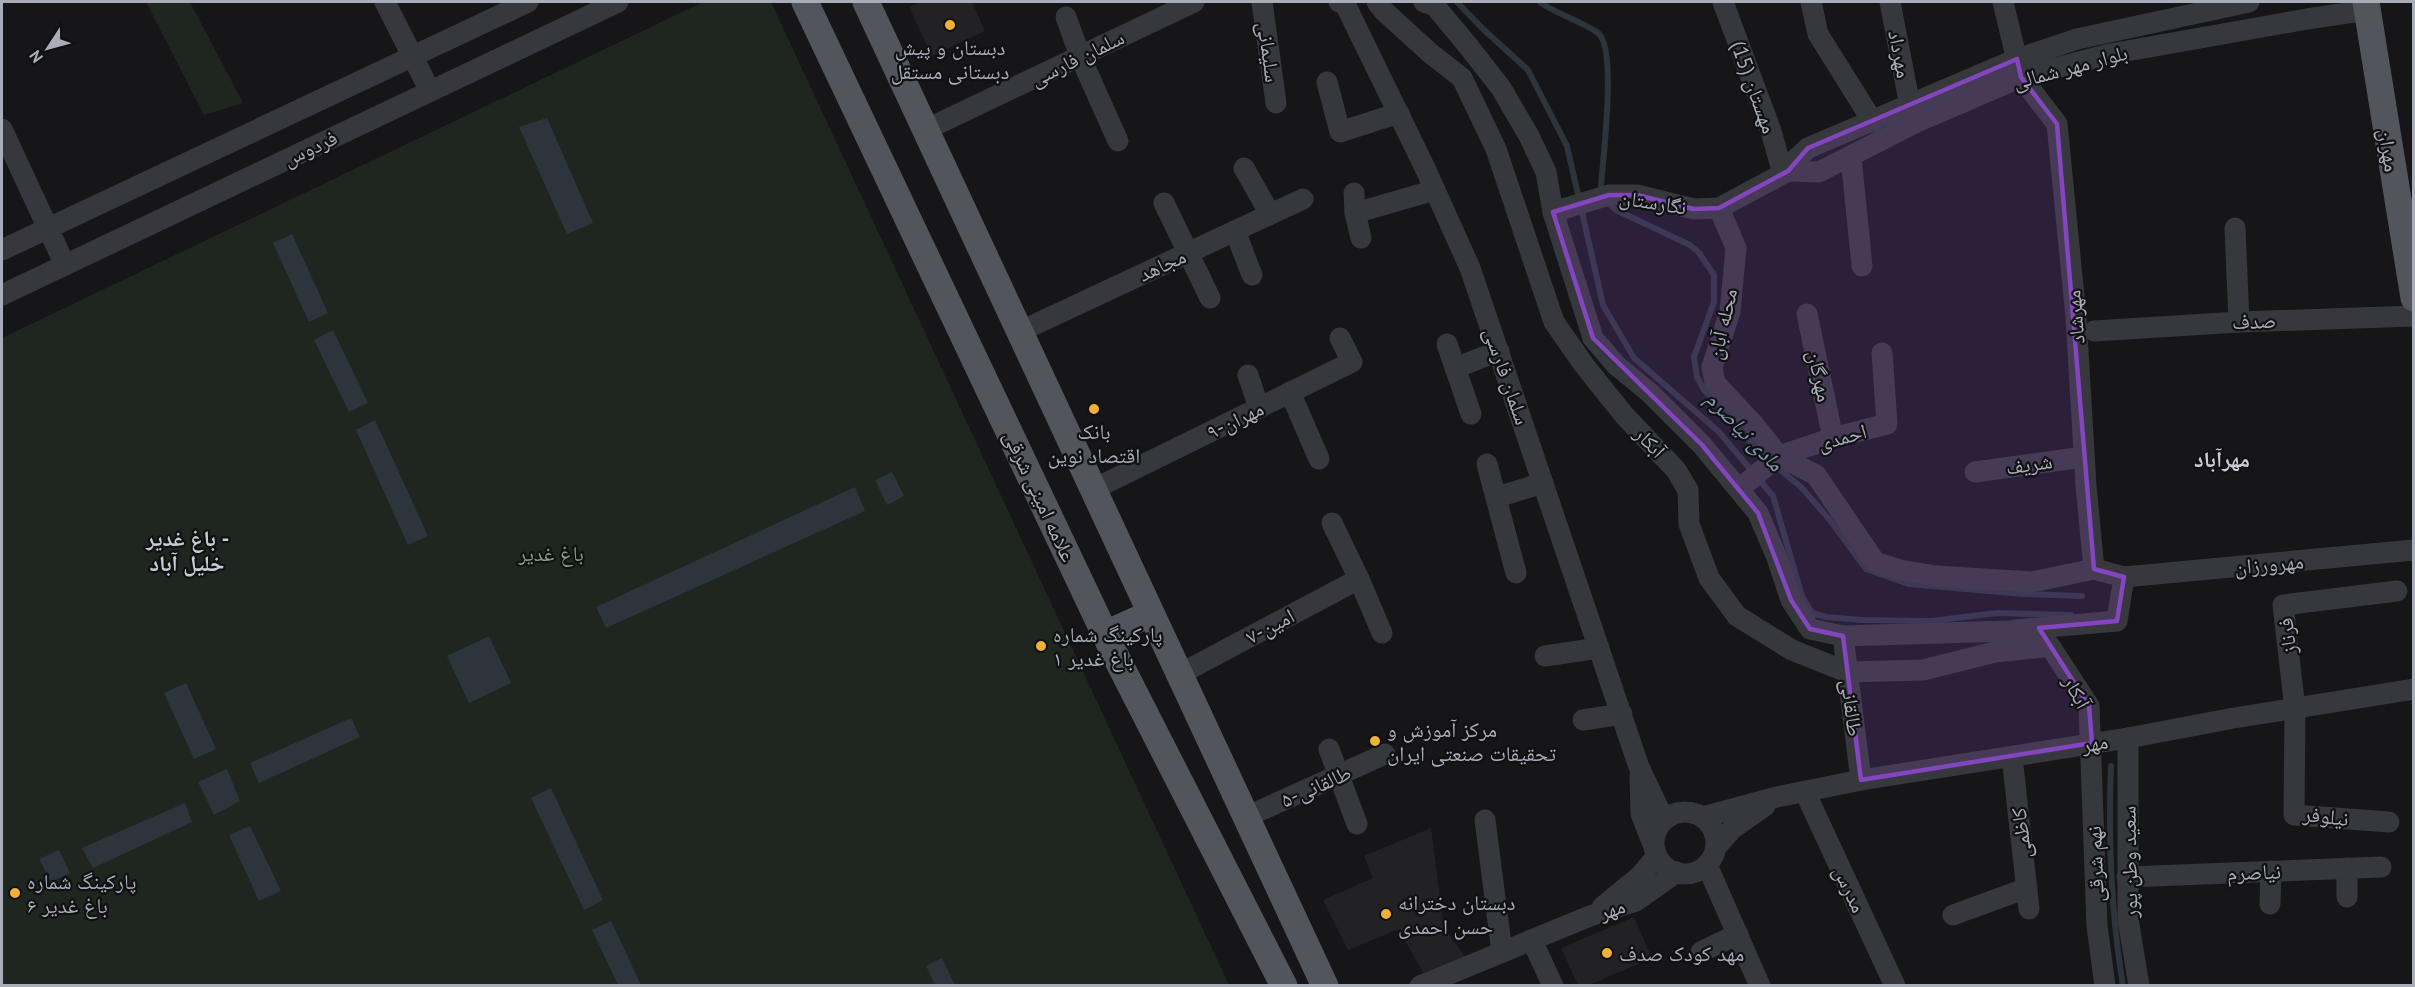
<svg xmlns="http://www.w3.org/2000/svg" width="2415" height="987" viewBox="0 0 2415 987" font-family="'PT Sans','Noto Naskh Arabic',sans-serif">
	<rect width="100%" height="100%" fill="#161618"/>
	<!-- built -->
	<g fill="#222225">
		<path d="M921,2H972L985,31L932,56L909,7Z"/>
		<path d="M1431,828L1444,928L1465,957L1423,973L1399,929L1348,950L1323,900L1373,878L1364,856Z"/>
		<path d="M1634,917L1652,958L1589,985H1578L1561,948Z"/>
	</g>
	<!-- green -->
	<g fill="#1e261f">
		<path d="M146,2H190L243,103L204,115Z"/>
		<path d="M703,2H771L1229,985L2,986V338Z"/>
	</g>
	<!-- water -->
	<g fill="#2c353c">
		<path d="M547,118L593,223L567,234L519,127Z"/>
		<path d="M292,234L328,313L309,322L273,243Z"/>
		<path d="M333,330L368,403L349,412L314,340Z"/>
		<path d="M375,420L428,536L408,545L356,430Z"/>
		<path d="M892,472L904,496L887,505L875,480Z"/>
		<path d="M855,487L865,511L606,628L596,607Z"/>
		<path d="M489,636L511,683L469,703L447,656Z"/>
		<path d="M186,683L216,749L194,759L164,693Z"/>
		<path d="M351,718L360,737L259,783L250,763Z"/>
		<path d="M227,769L240,801L214,815L198,782Z"/>
		<path d="M551,788L603,900L584,910L531,798Z"/>
		<path d="M185,803L192,822L93,868L82,848Z"/>
		<path d="M250,826L281,891L259,901L229,835Z"/>
		<path d="M59,850L70,873L51,882L39,859Z"/>
		<path d="M611,921L641,985H618L592,930Z"/>
		<path d="M942,958L955,985H935L926,966Z"/>
	</g>
	<g fill="none" stroke-linecap="round" stroke-linejoin="round">
		<!-- stream -->
		<g stroke="#2c353c" stroke-width="6">
			<path d="M1457,2L1483,29L1528,70L1567,146L1603,305L1634,358L1718,431L1773,496L1802,596L1812,613L1826,617L1863,620L1931,621L1997,613L2071,615"/>
			<path d="M1540,2C1553,13 1592,25 1600,35C1616,55 1603,159 1601,186L1603,192"/>
			<path d="M1606,201L1616,210L1690,245L1699,253L1714,275V302L1694,357L1697,377L1704,390L1761,454L1801,487L1829,519L1866,569L1908,584L2023,594L2082,596"/>
			<path d="M2111,766C2108,840 2111,912 2123,986"/>
		</g>
		<!-- minor -->
		<g stroke="#37383d" stroke-width="21">
			<path d="M385,2L430,91"/>
			<path d="M1262,2L1276,103"/>
			<path d="M1339,2L1345,4L1425,168L1470,268L1639,767L1664,820"/>
			<path d="M1377,2L1384,11L1430,53L1462,78L1496,149L1554,322L1584,365L1624,415L1676,470L1688,490L1689,524L1709,578L1737,616L1792,650L1847,672L1923,670L1995,652L2044,647"/>
			<path d="M1424,2L1435,6L1469,47L1501,88L1529,136L1546,172L1553,212L1593,338L1616,365L1650,393L1702,445L1758,513L1776,555L1791,600L1810,629L1843,636L2007,631L2050,646L2089,706L2097,926L2105,986"/>
			<path d="M1723,2L1771,131L1783,174"/>
			<path d="M1811,2L1818,34L1873,122"/>
			<path d="M1890,2L1910,106"/>
			<path d="M2003,2L2021,77L2057,124L2076,317L2086,486L2094,569"/>
			<path d="M1066,17L1080,56L1118,141"/>
			<path d="M1327,82L1340,132L1399,113"/>
			<path d="M2,129L65,265"/>
			<path d="M927,129L1194,2"/>
			<path d="M1851,157L1862,266"/>
			<path d="M1244,168L1270,214"/>
			<path d="M1788,171L1795,160L1808,148L2017,59L2077,39L2249,2"/>
			<path d="M1354,193L1355,213L1361,238"/>
			<path d="M1164,203L1210,298"/>
			<path d="M1719,208L1736,248L1730,312L1712,367L1715,383L1755,426L1779,456L1816,475L1875,562L1900,570L1936,576L2032,582L2094,569L2124,577L2414,550"/>
			<path d="M1553,212L1609,195H1637L1694,209L1719,208L1788,171L1819,172L1919,121L2021,77L2110,54L2307,19L2367,10"/>
			<path d="M1355,213L1435,190"/>
			<path d="M2235,228L2239,322"/>
			<path d="M1235,231L1252,275"/>
			<path d="M2,250L528,2"/>
			<path d="M2,295L618,2"/>
			<path d="M1807,314L1833,438"/>
			<path d="M1021,331L1303,199"/>
			<path d="M2094,331L2239,322L2414,316"/>
			<path d="M1447,344L1471,414"/>
			<path d="M1455,368L1499,351"/>
			<path d="M1248,375L1259,408"/>
			<path d="M1290,392L1319,459"/>
			<path d="M1487,464L1516,573"/>
			<path d="M1975,472L2084,457"/>
			<path d="M1094,489L1352,362L1340,338"/>
			<path d="M1739,489L1779,456L1833,438L1887,424L1882,353"/>
			<path d="M1497,497L1543,483"/>
			<path d="M1332,523L1359,579L1382,633"/>
			<path d="M2015,630L2117,621L2124,577"/>
			<path d="M1843,636L1861,780"/>
			<path d="M1545,656L1599,648"/>
			<path d="M1180,674L1359,579"/>
			<path d="M1583,720L1622,714"/>
			<path d="M2128,738V919L2139,986"/>
			<path d="M1329,749L1357,824"/>
			<path d="M2012,757L2029,909"/>
			<path d="M1640,777L1641,814L1654,847"/>
			<path d="M1805,792L1895,986"/>
			<circle cx="1685" cy="843" r="31"/>
			<path d="M1246,817L1385,754"/>
			<path d="M1703,817L1777,797L1861,780L2128,738L2234,718L2414,689"/>
			<path d="M1485,820L1502,952"/>
			<path d="M2389,822L2294,815L2295,709L2283,605L2397,591"/>
			<path d="M1716,847L1732,829L1765,806"/>
			<path d="M1707,865L1760,986"/>
			<path d="M2347,868V897"/>
			<path d="M2127,877L2381,867"/>
			<path d="M2270,904L2271,871"/>
			<path d="M1602,907L1641,875L1657,856"/>
			<path d="M1953,915L2027,888"/>
			<path d="M1532,940L1553,986"/>
			<path d="M1701,952L1738,934"/>
			<path d="M1420,986L1590,916L1636,901L1677,872"/>
		</g>
		<!-- major -->
		<g stroke="#53555c" stroke-width="27">
			<path d="M805,2L1113,651L1284,986"/>
			<path d="M866,2L1325,986"/>
			<path d="M2366,2L2414,298"/>
			<path d="M1105,634L1150,614"/>
		</g>
	</g>
	<!-- marked area -->
	<path fill="#8446be" fill-opacity="0.2" stroke="#8446be" stroke-width="4.5" stroke-linejoin="round" d="M2017,59L2021,77L2057,124L2094,569L2124,577L2117,621L2039,628L2089,706L2092,743L1861,780L1843,636L1810,629L1791,600L1758,513L1702,445L1593,338L1553,212L1609,195H1637L1694,209L1719,208L1788,171L1808,148Z"/>
	<!-- markers -->
	<g fill="#f2b134" stroke="#111113" stroke-width="2">
		<circle cx="950" cy="25" r="6"/>
		<circle cx="1094" cy="409" r="6"/>
		<circle cx="1041" cy="646" r="6"/>
		<circle cx="1375" cy="741" r="6"/>
		<circle cx="15" cy="893" r="6"/>
		<circle cx="1386" cy="914" r="6"/>
		<circle cx="1607" cy="953" r="6"/>
	</g>
	<g text-anchor="middle" dominant-baseline="central" stroke-width="4.5" stroke-linejoin="round" paint-order="stroke">
		<!-- poi labels -->
		<g font-size="21" fill="#a8adb8" stroke="#111113" text-anchor="start">
			<text x="950" y="47" text-anchor="middle">دبستان و پیش<tspan x="950" dy="24">دبستانی مستقل</tspan></text>
			<text x="1094" y="431" text-anchor="middle">بانک<tspan x="1094" dy="24">اقتصاد نوین</tspan></text>
			<text x="1053" y="634">پارکینگ شماره<tspan x="1053" dy="24">۱ باغ غدیر</tspan></text>
			<text x="1387" y="729">مرکز آموزش و<tspan x="1387" dy="24">تحقیقات صنعتی ایران</tspan></text>
			<text x="27" y="881">پارکینگ شماره<tspan x="27" dy="24">۶ باغ غدیر</tspan></text>
			<text x="1398" y="902">دبستان دخترانه<tspan x="1398" dy="24">حسن احمدی</tspan></text>
			<text x="1619" y="953">مهد کودک صدف</text>
		</g>
		<!-- street labels -->
		<g font-size="21" fill="#a8adb8" stroke="#111113">
			<text transform="translate(1269 52) rotate(82)">سلیمانی</text>
			<text transform="translate(1900 54) rotate(79)">مهرداد</text>
			<text transform="translate(1077 58) rotate(-26)">سلمان فارسی</text>
			<text transform="translate(2070 67) rotate(-15)">بلوار مهر شمالی</text>
			<text transform="translate(1754 87) rotate(70)">مهستان (15)</text>
			<text transform="translate(310 148) rotate(-25)">فردوس</text>
			<text transform="translate(2389 150) rotate(81)">مهران</text>
			<text transform="translate(1653 202) rotate(9)">نگارستان</text>
			<text transform="translate(1162 265) rotate(-25)">مجاهد</text>
			<text transform="translate(2075 317) rotate(-95)">مهرشاد</text>
			<text transform="translate(2254 321) rotate(-2)">صدف</text>
			<text transform="translate(1722 324) rotate(-77)">محله آبان</text>
			<text transform="translate(1507 376) rotate(71)">سلمان فارسی</text>
			<text transform="translate(1820 376) rotate(78)">مهرگان</text>
			<text transform="translate(1235 420) rotate(-26)">۹-مهران</text>
			<text transform="translate(1842 437) rotate(-16)">احمدی</text>
			<text transform="translate(1650 442) rotate(47)">آبکار</text>
			<text transform="translate(2029 464) rotate(-8)">شریف</text>
			<text transform="translate(1040 496) rotate(65)">علامه امینی شرقی</text>
			<text transform="translate(2269 564) rotate(-5)">مهرورزان</text>
			<text transform="translate(1270 626) rotate(-28)">۷-امین</text>
			<text transform="translate(2287 636) rotate(-97)">فرناز</text>
			<text transform="translate(2077 692) rotate(62)">آبکار</text>
			<text transform="translate(1852 708) rotate(83)">طالقانی</text>
			<text transform="translate(2095 743) rotate(-9)">مهر</text>
			<text transform="translate(1316 786) rotate(-24)">۵-طالقانی</text>
			<text transform="translate(2326 816) rotate(7)">نیلوفر</text>
			<text transform="translate(2021 833) rotate(-97)">کاظمی</text>
			<text transform="translate(2129 862) rotate(-91)">سعید وطن پور</text>
			<text transform="translate(2095 864) rotate(-92)">نهم شرقی</text>
			<text transform="translate(2254 872) rotate(-2)">نیاصرم</text>
			<text transform="translate(1850 889) rotate(65)">مدرس</text>
			<text transform="translate(1612 909) rotate(-18)">مهر</text>
		</g>
		<!-- park labels -->
		<g font-size="21" fill="#7fa381" stroke="#111113">
			<text x="551" y="553">باغ غدیر</text>
		</g>
		<!-- water labels -->
		<g font-size="22" font-style="italic" fill="#7f9bb3" stroke="#111113">
			<text transform="translate(1745 431) rotate(46)">مادی نیاصرم</text>
		</g>
		<!-- neighbourhood labels -->
		<g font-size="22" font-weight="bold" fill="#c9ccd4" stroke="#111113">
			<text x="2222" y="459">مهرآباد</text>
			<text x="187" y="538">باغ غدیر -<tspan x="187" dy="25">خلیل آباد</tspan></text>
		</g>
	</g>
	<!-- border -->
	<rect width="2415" height="987" fill="none" stroke="#a8adb8" stroke-width="6"/>
	<!-- north arrow -->
	<g transform="translate(48 48) rotate(234)" stroke="#111113" stroke-width="4.5" paint-order="stroke">
	<path d="M0-4.5L10 22L0 15L-10 22Z" fill="#a8adb8"/>
	<text y="-9" font-size="16" font-weight="bold" text-anchor="middle" fill="#a8adb8">N</text>
	</g>
</svg>
